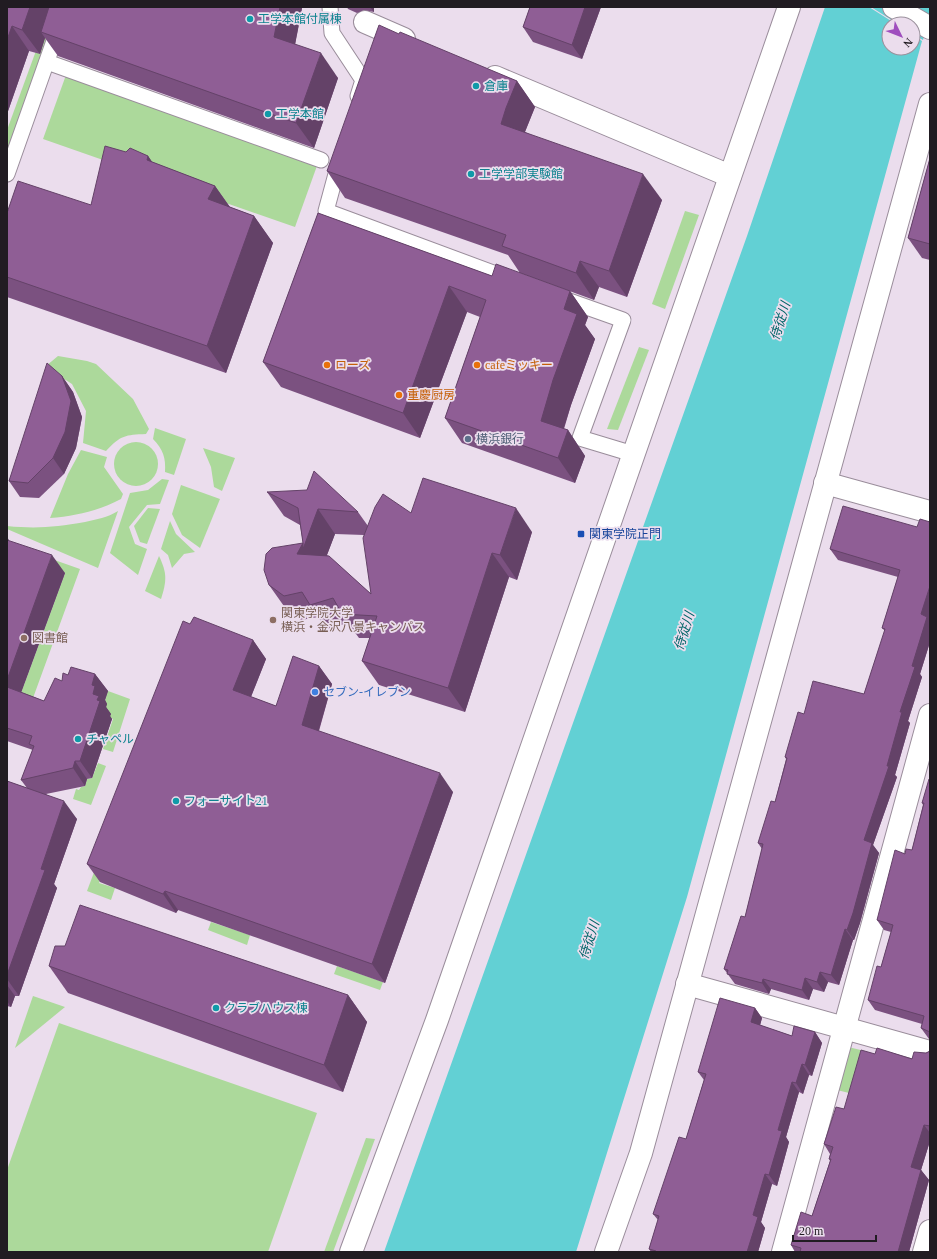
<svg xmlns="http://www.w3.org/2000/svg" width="937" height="1259" viewBox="0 0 937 1259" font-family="'Times New Roman','Noto Sans JP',serif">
	<rect width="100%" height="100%" fill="#ebdded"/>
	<!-- green -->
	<g fill="#acd99b">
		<path d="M52,7H62L7,158V130Z"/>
		<path d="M66,75L318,163L295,227L43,139Z"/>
		<path d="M685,211L699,215L665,309L652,304Z"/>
		<path d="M639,347L649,350L618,430L607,429Z"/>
		<path d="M58,356L87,361L96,364L133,399L149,429L146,434C125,435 121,435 106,451L83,443L86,411L72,384L58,375L37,397L46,366Z"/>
		<path d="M155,428L186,439L174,475L165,472C166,458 163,449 153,439Z"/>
		<circle cx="136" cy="464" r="22"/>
		<path d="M203,448L235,458L222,491L214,487L211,467Z"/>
		<path d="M81,450L107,457L104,467L123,494L121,499C98,511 76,516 50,518L68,474Z"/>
		<path d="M162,479L169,480L160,504L147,505L129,527L135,544L147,549L138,575L110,553L130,493L148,490Z"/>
		<path d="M181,485L220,499L200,548L182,535L172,514Z"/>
		<path d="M148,508L160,509L147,544L140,542L134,526Z"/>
		<path d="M118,511L98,568L7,529V526C37,529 56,527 85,522C97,519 107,518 118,511Z"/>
		<path d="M170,521L176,534L195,552L184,554L172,568L168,555L161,549Z"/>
		<path d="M159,556C167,573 167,580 161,599L145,591Z"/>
		<path d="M46,557L80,569L29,709L17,704L65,573Z"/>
		<path d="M108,691L130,699L113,752L103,749L113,719C101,714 104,701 108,691Z"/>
		<path d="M98,763L106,766L91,805L73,799L76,789L79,790L81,787L85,786L87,779L92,778Z"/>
		<path d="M105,843L114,847L99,883L115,888L111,900L87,891Z"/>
		<path d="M211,922L250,935L247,945L208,930Z"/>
		<path d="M337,966L383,982L380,990L334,974Z"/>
		<path d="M33,996L65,1007L15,1048Z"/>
		<path d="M59,1023L317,1113L268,1252H7V1170Z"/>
		<path d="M848,1047L865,1051L853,1094L837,1090Z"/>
		<path d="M366,1138L375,1139L333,1252H324Z"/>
	</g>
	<!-- water -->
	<g fill="#62d0d4">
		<path d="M825,7H869L896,24H889V48H913V35L922,41L687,897L576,1252H384L747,236Z"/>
		<path d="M871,7H930V16L923,40L913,34V24H898Z"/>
	</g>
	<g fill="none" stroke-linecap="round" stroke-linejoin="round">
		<defs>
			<g id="lane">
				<path d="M330,7L332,33L363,80L358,96"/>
				<path d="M47,62L321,160"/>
				<path d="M339,163L326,211L512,280"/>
				<path d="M7,174L66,7"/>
				<path d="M561,298L623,320L580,438L633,454"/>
			</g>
			<g id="street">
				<path d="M894,7L930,28"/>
				<path d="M365,22L404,39"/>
				<path d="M495,77L730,176"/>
				<path d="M825,483L930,512"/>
				<path d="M687,984L930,1052"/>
				<path d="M606,1252L641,1153L930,104"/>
				<path d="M783,1252L930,715"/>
				<path d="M924,1252L930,1231"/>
			</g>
			<path id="secondary" d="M351,1252L437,1020L789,7"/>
		</defs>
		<!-- lane casing -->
		<use href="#lane" stroke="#9a8d9b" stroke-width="17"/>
		<!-- street casing -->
		<use href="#street" stroke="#9a8d9b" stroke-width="24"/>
		<!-- secondary casing -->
		<use href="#secondary" stroke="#9a8d9b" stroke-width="24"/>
		<!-- lane -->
		<use href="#lane" stroke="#fff" stroke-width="15"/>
		<!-- street -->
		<use href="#street" stroke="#fff" stroke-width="22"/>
		<!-- secondary -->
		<use href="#secondary" stroke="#fff" stroke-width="22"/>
	</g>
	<!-- wall -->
	<g fill="#7b5180" fill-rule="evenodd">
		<path d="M7,7H301L302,8L295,44L338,78L314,148L58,56L45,38L40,54L29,51L7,114Z"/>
		<path d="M347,7H374V12L364,10L357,13L348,9Z"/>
		<path d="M530,7H601L582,59L533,42L523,27Z"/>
		<path d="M399,34L517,81L535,107L525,132L662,200L627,297L599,287L594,300L520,273L508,255L345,198L327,171Z"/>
		<path d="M126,152L148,156L152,162L215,186L230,207L254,216L273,243L226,373L7,297V213L91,205Z"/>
		<path d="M930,158V260L922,258L908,238Z"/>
		<path d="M318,213L492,276L570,291L588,317L585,325L595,339L571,405L564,429L568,430L585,456L575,483L462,443L445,418L480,317L467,312L420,438L281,387L263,362Z"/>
		<path d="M62,376L73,392L82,417L76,448L64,474L39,498L20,497L9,481Z"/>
		<path d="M267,492L358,512L368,526L411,513L532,532L517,580L509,577L465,712L379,685L362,661L370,638H359L348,623L327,629L318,617L301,620L286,609L269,585L303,543L300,525L284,516ZM335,534L364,535L371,594L327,555Z"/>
		<path d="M930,522V642L920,674L922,677L908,721L910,723L895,775L897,777L873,845L879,853L860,923L854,940H853L839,985L828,982L824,992L813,989L809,1000L771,989L769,994L735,984L724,969L745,917L762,849L758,843L775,802L786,759L785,757L804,714L864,694L885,631L882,628L898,577L838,560L830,549L917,527Z"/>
		<path d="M7,537L9,540V541L65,573L21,692L44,701L68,675L95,674L108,691L105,700L107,704L106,707L111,714L110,716L112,719L92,778L87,779L85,786L46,794L77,819L54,884L57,888L19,996H15L11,1007L7,1006V781L27,788L21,780L33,750L7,741Z"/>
		<path d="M190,624L253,640L266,659L251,697L276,706L319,666L332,684L319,731L453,792L385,983L178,910L176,913L100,882L87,864Z"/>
		<path d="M930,779V1039H929L921,1028L922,1024L875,1010L868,1000L881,967L891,932L884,930L877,920L905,854L912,850L923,805L922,803Z"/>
		<path d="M65,946L348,995L367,1022L343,1092L68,993L49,966Z"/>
		<path d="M755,1008L762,1018L760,1025L792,1036L815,1032L822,1043L812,1076L809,1075L803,1094L799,1092L786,1137L789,1142L777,1186L772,1184L761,1222L765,1228L758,1252H651L649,1249L658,1220L653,1214L686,1139L704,1080L698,1072Z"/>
		<path d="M930,1051V1141L921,1170L929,1180L909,1252H795L791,1245L812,1216L830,1161L829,1159L830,1154L824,1144L844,1109L875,1054L912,1059L926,1053Z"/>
	</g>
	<!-- shaded-wall -->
	<g fill="#644268">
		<path d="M30,7H56L41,32L45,38L40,54L22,30Z"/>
		<path d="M280,7H301L302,8L292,61L274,37Z"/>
		<path d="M370,7H374V12Z"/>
		<path d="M585,7H601L582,59L572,45Z"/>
		<path d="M12,26L29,51L7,114V40Z"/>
		<path d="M321,53L338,78L314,148L296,123Z"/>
		<path d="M517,81L535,107L524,134L501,124L506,108Z"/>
		<path d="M148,156L167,183L147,160Z"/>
		<path d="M643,174L662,200L627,297L609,271Z"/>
		<path d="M215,186L234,213L208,199Z"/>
		<path d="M254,216L273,243L226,373L207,346Z"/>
		<path d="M580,261L599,287L594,300L576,273Z"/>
		<path d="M449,286L467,312L420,438L403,413Z"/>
		<path d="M570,291L588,317L585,325L595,339L571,405L558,446L541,421L564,309Z"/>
		<path d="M62,376L73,392L82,417L76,448L64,474L53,458Z"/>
		<path d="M568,430L585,456L575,483L558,458Z"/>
		<path d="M516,508L532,532L517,580L500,555Z"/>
		<path d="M318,509L335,534L320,573L297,554L303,543Z"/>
		<path d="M492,553L509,577L465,712L448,688Z"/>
		<path d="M52,555L65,573L17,704L7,690V680Z"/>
		<path d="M930,586V642L920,674L922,677L908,721L910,723L895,775L897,777L873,845L879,853L860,923L854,940L847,930L864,840L900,712L912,666L921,614Z"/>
		<path d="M253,640L266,659L246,709L233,690Z"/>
		<path d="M319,666L332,684L315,743L302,725Z"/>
		<path d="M95,674L108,691L105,700L107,704L106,707L111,714L110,716L112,719L92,778L80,761L93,694L92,685Z"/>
		<path d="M75,761L87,779L85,786L73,768Z"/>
		<path d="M440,773L453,792L385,983L372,964Z"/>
		<path d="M64,801L77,819L54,884L57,888L19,996L7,979V975L41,869Z"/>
		<path d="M165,891L178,910L176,913L163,894Z"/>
		<path d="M845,929L853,940L839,985L831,975Z"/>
		<path d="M820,972L828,982L824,992L817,982Z"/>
		<path d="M805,978L813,989L809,1000L802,990Z"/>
		<path d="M763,979L771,989L769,994L762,983Z"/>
		<path d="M7,985L15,996L11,1007L7,1001Z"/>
		<path d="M348,995L367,1022L343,1092L324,1065Z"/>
		<path d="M755,1008L762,1018L758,1033L751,1022Z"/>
		<path d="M815,1032L822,1043L812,1076L805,1065Z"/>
		<path d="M802,1064L809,1075L803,1094L796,1083Z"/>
		<path d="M792,1082L799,1092L786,1137L789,1142L777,1186L769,1175L778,1130Z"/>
		<path d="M924,1125L930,1133V1141L921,1170L929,1180L909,1252H898L911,1167Z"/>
		<path d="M765,1174L772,1184L761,1222L765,1228L758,1252H747L753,1215Z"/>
	</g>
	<!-- building -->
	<g fill="#8f5e95" stroke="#644268">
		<path d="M7,7H30L22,30L12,26L7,40Z"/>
		<path d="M49,7H280L274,37L321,53L296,123L41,32Z"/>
		<path d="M530,7H585L572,45L523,27Z"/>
		<path d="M379,25L399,34L400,32L517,81L506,108L501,124L643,174L609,271L580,261L576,273L502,246L506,235L327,171Z"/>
		<path d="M105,146L126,152L130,148L148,156L147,160L215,186L208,199L254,216L207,346L7,277V213L18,181L91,205Z"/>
		<path d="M930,158V244L908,238Z"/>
		<path d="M318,213L492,276L496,264L570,291L564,309L577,314L553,380L541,421L568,430L558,458L445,418L486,300L449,286L403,413L263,362Z"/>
		<path d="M47,363L62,376L71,401L65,432L53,458L28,483L9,481Z"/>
		<path d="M314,471L358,512L318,509L303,549V543L297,554L329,556L371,594L363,538L375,507L383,494L411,513L423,478L516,508L500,555L492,553L448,688L362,661L377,616L342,614L333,598L310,605L302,592L284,596L269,585L264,570L266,554L272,548L303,543L298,508L267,492L307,490Z"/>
		<path d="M843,506L917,527L920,519L930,522V586L921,614L927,617L912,666L915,667L900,712H902L887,766H889L864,840L872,843L853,913L847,930L845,929L831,975L820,972L817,982L805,978L802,990L763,979L762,983L727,974L728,970L724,969L741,916L745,917L763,844L758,843L771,801L775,802L787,758L785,757L798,712L804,714L813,681L864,694L885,629L882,628L900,570L830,549Z"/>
		<path d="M7,540L52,555L7,680Z"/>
		<path d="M194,617L253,640L233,690L276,706L293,656L319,666L302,725L440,773L372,964L165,891L163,894L87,864L183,621L190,624Z"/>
		<path d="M71,667L95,674L92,685L95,686L93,694L99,696L97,700L100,701L80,761H75L73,768L21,780L34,746L29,744L32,736L7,728V687L44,701L55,678L62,681L63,673L68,675Z"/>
		<path d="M929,779H930V1032L921,1028L924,1016L868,1000L877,966L881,967L893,925L877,920L895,850L905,854L906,849L912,850L924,803H922Z"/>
		<path d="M7,781L64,801L41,869L45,870L7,975Z"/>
		<path d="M80,905L348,995L324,1065L49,966L55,946H65Z"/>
		<path d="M720,998L755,1008L751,1022L792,1036L794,1026L815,1032L805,1065L802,1064L796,1083L792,1082L778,1130L782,1131L769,1175L765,1174L753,1215L758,1217L747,1252H656V1251L649,1249L659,1216L653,1214L679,1137L686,1139L706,1074L698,1072Z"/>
		<path d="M877,1048L912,1059L914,1052L926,1053L930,1051V1126L924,1125L911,1167L921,1170L898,1252H800L801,1248L791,1245L801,1212L812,1216L831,1159H829L833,1147L824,1144L836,1107L844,1109L861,1050L875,1054Z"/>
	</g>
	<!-- markers -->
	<g fill="#0f9aa8" stroke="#ebdded" stroke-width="1.5">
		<circle cx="250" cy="19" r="4"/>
		<circle cx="476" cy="86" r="4"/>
		<circle cx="268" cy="114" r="4"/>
		<circle cx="471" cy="174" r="4"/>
		<circle cx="78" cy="739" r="4"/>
		<circle cx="176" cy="801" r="4"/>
		<circle cx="216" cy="1008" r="4"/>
	</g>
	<g fill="#e8710a" stroke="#ebdded" stroke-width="1.5">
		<circle cx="327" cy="365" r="4"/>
		<circle cx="477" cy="365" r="4"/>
		<circle cx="399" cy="395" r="4"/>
	</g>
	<circle fill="#5c6f8a" stroke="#ebdded" stroke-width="1.5" cx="468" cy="439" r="4"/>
	<rect fill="#1a4fb4" stroke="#ebdded" stroke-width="1.5" x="577" y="530" width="8" height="8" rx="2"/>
	<g fill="#8d6e63" stroke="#ebdded" stroke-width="1.5">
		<circle cx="273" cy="620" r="4"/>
		<circle cx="24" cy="638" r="4"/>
	</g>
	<circle fill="#3f7fe0" stroke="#ebdded" stroke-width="1.5" cx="315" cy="692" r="4"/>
	<g text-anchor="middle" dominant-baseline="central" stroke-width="3.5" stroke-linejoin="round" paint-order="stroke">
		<!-- culture labels -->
		<g font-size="12" fill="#0d838f" stroke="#ebdded" text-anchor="start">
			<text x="258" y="19">工学本館付属棟</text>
			<text x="484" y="86">倉庫</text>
			<text x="276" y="114">工学本館</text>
			<text x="479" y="174">工学学部実験館</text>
			<text x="86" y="739">チャペル</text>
			<text x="184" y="801">フォーサイト21</text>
			<text x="224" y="1008">クラブハウス棟</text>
		</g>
		<!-- food labels -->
		<g font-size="12" fill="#c56008" stroke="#ebdded" text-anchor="start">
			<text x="335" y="365">ローズ</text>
			<text x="485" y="365">cafeミッキー</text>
			<text x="407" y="395">重慶厨房</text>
		</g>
		<!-- service labels -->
		<g font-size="12" fill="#4e5e75" stroke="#ebdded" text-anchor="start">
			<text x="476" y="439">横浜銀行</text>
		</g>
		<!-- transit labels -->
		<g font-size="12" fill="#164399" stroke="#ebdded" text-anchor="start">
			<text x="589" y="534">関東学院正門</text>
		</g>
		<!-- education labels -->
		<g font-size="12" fill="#785e54" stroke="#ebdded" text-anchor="start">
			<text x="281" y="613">関東学院大学<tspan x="281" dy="14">横浜・金沢八景キャンパス</tspan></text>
			<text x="32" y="638">図書館</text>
		</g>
		<!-- shop labels -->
		<g font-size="12" fill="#366cbe" stroke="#ebdded" text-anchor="start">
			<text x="323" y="692">セブン-イレブン</text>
		</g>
		<!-- water labels -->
		<g font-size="13" font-style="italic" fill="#006568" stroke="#ebdded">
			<text transform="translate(780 321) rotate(-73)">侍従川</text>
			<text transform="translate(684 631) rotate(-73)">侍従川</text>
			<text transform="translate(589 940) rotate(-73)">侍従川</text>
		</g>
	</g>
	<!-- border -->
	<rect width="937" height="1259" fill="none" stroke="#211c22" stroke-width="16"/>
	<!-- north arrow -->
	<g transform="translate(901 36) rotate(133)"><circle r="19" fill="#ebdded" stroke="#9a909c"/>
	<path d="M0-3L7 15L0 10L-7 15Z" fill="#9f4ebe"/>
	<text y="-6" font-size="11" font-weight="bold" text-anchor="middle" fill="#211c22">N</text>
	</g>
	<!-- scale -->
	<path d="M793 1235v6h83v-6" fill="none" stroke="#211c22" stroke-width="2"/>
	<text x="799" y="1235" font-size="12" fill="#211c22" stroke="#ebdded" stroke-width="3" paint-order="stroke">20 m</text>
</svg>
